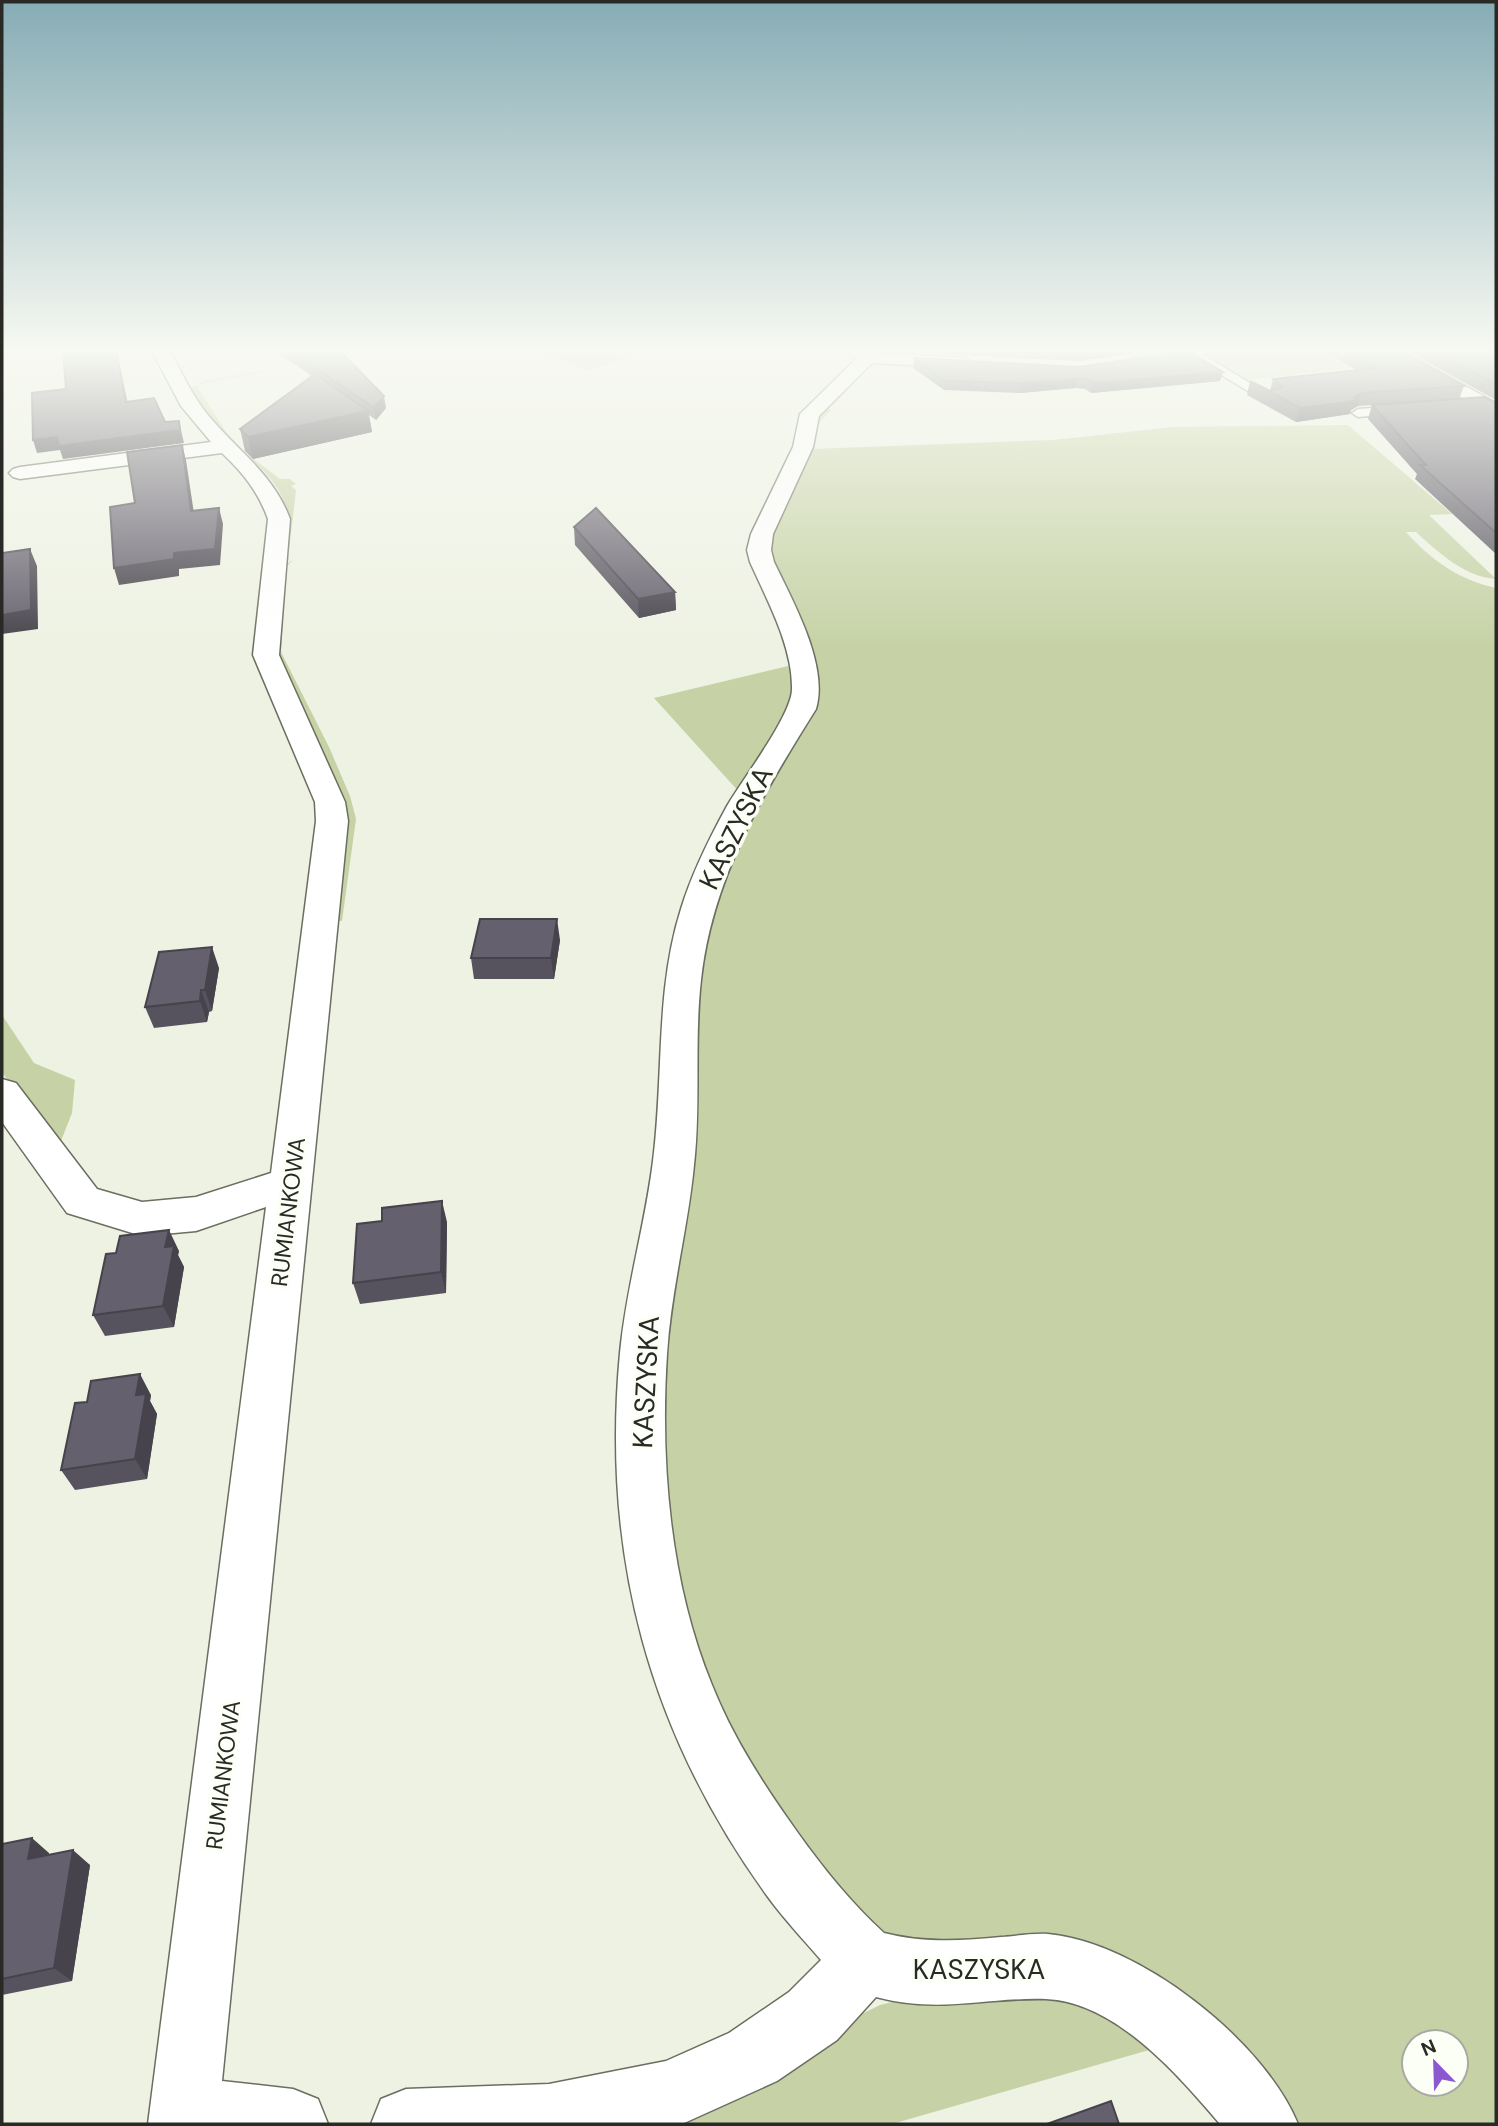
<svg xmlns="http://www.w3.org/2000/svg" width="1498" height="2126" viewBox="0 0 1498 2126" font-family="'DM Sans',sans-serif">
	<rect width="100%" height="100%" fill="#eef2e3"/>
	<!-- green -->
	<g fill="#c6d2a5" fill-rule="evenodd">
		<path d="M533,351H646L590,370Z"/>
		<path d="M1233,351H1372L1395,363L1245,380L1207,358L1209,354Z"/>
		<path d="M286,367L196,385L234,444L280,479H290L296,484L291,486L296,490L289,550L285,548C286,536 289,522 286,510C278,463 205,436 190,388L204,381Z"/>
		<path d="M820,408L832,409L820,422L810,449L1053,440L1173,427L1348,425L1452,514L1429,515L1496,579C1465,577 1439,553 1416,532H1406C1431,560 1459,580 1496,588V2124H1284L1261,2094L1221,2053L877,1938L815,1877L694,1667L656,1473L695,981L725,854L808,710L766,549ZM1414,2042H1456V2084H1414Z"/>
		<path d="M293,560L286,567L281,652L329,747L350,796L356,819L342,921L333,920L341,873L276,651L285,565Z"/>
		<path d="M788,666L796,695L785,724L740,793L654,698Z"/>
		<path d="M2,1015L34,1063L75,1080L72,1113L57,1151L2,1072Z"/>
		<path d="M1060,1986L1156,2048L892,2124H624L656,2116L880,2005L916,1996Z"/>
	</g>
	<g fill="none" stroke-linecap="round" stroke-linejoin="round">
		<defs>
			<g id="lane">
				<path d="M1186,351H1197L1276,399L1266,402L1187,354Z"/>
				<path d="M1403,406L1409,410L1407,413L1358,417L1352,413L1358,409Z"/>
			</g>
			<g id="street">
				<path d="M152,351H170C183,375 194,400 213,421C242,454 274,476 290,519L279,655L345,802L348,821L222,2081L293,2089L318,2099L328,2124H148L266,1207L196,1231L142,1236L67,1213L2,1122V1079L16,1083L97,1189L142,1202L196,1197L271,1173L316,821L315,802L253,655L268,519C258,491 243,473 222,453L20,479L13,477L9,473L13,469L20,467L211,442L181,406Z"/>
				<path d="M848,351L965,358L974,363L965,368L872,363L819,416L813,447L773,534L771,550L774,562C793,602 829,665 816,709C763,793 712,879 701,980C694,1041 701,1103 694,1165C688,1228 671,1290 667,1354C660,1463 670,1583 712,1685C733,1738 765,1787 798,1833C823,1868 852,1904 884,1933C923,1943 961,1941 1001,1937C1016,1936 1033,1933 1048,1934C1139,1942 1264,2041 1298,2124H1220C1178,2075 1116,2002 1046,1999C985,1997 941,2014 876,1997L837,2040L777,2081L682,2124H371L381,2099L406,2089L549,2084L666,2061L729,2033L789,1992L821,1960C803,1939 784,1919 768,1897C649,1733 601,1555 620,1353C626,1288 645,1226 653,1161C664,1076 655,991 681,909C692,873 709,839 727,806C742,780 792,715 792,689C793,647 767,600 750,562L747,550L751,534L793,447L800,414L857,358Z"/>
				<path d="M1169,351H1209L1200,356L1140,366L1131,361L1134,357Z"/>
				<path d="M1380,351H1402L1496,403V417Z"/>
			</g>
		</defs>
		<!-- lane casing -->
		<use href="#lane" stroke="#6a6e60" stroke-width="3"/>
		<!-- street casing -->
		<use href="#street" stroke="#6a6e60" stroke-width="3"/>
		<!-- lane -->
		<use href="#lane" fill="#fff" fill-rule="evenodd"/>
		<!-- street -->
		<use href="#street" fill="#fff" fill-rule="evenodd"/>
	</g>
	<!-- wall -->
	<g fill="#57535e">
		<path d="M275,351H340L386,408L376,420L369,415L372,432L253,459L245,451L240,429L312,376Z"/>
		<path d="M891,351H1149L1078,361Z"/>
		<path d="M1325,351H1401L1464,386L1459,399L1496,403V554L1415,479L1417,474L1368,419L1372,405L1358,406L1351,410L1350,414L1296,422L1247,395L1250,381L1270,391L1273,379L1356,370Z"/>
		<path d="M1407,351H1496V400Z"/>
		<path d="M914,358L1079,367L1223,372L1220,381L1091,393L1085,389L1075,388L1020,393L944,390L913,368Z"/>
		<path d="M574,527L675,592L676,610L639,618L575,545Z"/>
		<path d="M560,940L554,979H474L471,958Z"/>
		<path d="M219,968L212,1011L209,1012L207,1022L154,1028L145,1007Z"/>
		<path d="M447,1222L446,1293L360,1304L353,1283Z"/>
		<path d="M179,1251L178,1255L184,1267L174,1327L105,1336L93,1315Z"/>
		<path d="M151,1395L150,1401L157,1414L147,1479L75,1490L61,1470Z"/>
		<path d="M2,1844L49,1853V1855L90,1865L72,1981L2,1995Z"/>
	</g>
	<!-- shaded-wall -->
	<g fill="#47434c">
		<path d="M116,351H117L130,415L126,402Z"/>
		<path d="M1080,351H1149L1078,361Z"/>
		<path d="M1223,372L1220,381L1091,393L1092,383Z"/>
		<path d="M1077,379L1075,388L1020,393L1021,383Z"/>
		<path d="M1362,393L1358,406L1351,410L1350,414L1296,422L1300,408L1354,397Z"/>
		<path d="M384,396L386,408L376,420L374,408Z"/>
		<path d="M368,411L372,432L253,459L248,437Z"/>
		<path d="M179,421L184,443L63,459L60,450L37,453L33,440Z"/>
		<path d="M182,445L186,460L196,527L191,511Z"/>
		<path d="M219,508L223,524L220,565L179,569V576L119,585L114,568L174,553Z"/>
		<path d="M30,549L37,566L38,629L2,634V615Z"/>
		<path d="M675,592L676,610L639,618L638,599Z"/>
		<path d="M557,919L560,940L554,979L551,958Z"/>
		<path d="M212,947L219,968L212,1011L205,990Z"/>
		<path d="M201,990L209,1012L207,1022L200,1001Z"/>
		<path d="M442,1201L447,1222L446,1293L441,1272Z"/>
		<path d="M169,1230L179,1251L178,1255L184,1267L174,1327L163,1306L165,1247Z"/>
		<path d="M140,1374L151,1395L150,1401L157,1414L147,1479L135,1459L136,1395Z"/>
		<path d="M32,1838L49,1853L45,1874L28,1859Z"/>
		<path d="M73,1850L90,1865L72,1981L54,1968Z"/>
	</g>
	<!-- building -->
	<g fill="#65606d" stroke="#47434c" stroke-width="2">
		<path d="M63,351H116L126,402L154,398L165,422L179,421L180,430L59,446L57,437L33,440L32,393L66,389Z"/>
		<path d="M290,351H340L384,396L374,408Z"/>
		<path d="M1188,351L1223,372L1092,383L1087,379H1077L1021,383L945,381L914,358L1079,367Z"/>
		<path d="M1349,351H1401L1464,386L1362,393L1354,397V401L1300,408L1250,381L1270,391L1282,387L1273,379L1377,368Z"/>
		<path d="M1434,351H1496V384Z"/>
		<path d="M315,374L368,411L248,437L240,429Z"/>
		<path d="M1484,397L1496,403V533L1420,465H1426L1372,405Z"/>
		<path d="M182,445L191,511L219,508L215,549L174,553V559L114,568L110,507L135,503L127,452Z"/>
		<path d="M596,508L675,592L638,599L574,527Z"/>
		<path d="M30,549L31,610L2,615V553Z"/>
		<path d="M480,919H557L551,958H471Z"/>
		<path d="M212,947L205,990H201L200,1001L145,1007L159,952Z"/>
		<path d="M442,1201L441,1272L353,1283L357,1224L382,1221V1208Z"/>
		<path d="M169,1230L165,1247L174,1246L163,1306L93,1315L106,1254L116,1253L120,1236Z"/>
		<path d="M140,1374L136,1395L146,1394L135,1459L61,1470L75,1403L87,1402L91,1381Z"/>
		<path d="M32,1838L28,1859L73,1850L54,1968L2,1979V1844Z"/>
		<path d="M1111,2101L1119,2124H1047Z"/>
	</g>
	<!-- sky -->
	<linearGradient id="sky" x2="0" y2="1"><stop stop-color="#86acb5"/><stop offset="0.54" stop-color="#f7f9f2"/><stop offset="1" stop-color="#f7f9f2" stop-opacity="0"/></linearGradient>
	<rect width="1498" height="648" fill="url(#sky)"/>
	<g text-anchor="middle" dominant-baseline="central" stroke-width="7" stroke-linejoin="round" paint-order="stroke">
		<!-- street labels -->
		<g font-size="23" fill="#292a25" stroke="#fcfff5">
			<text transform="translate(288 1212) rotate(-83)">RUMIANKOWA</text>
			<text transform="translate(223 1775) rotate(-83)">RUMIANKOWA</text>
		</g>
		<!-- near-street labels -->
		<g font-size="28" fill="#292a25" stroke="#fcfff5">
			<text transform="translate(736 828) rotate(-64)">KASZYSKA</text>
			<text transform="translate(646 1382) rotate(-87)">KASZYSKA</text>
			<text x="979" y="1969">KASZYSKA</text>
		</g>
	</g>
	<!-- border -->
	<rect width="1498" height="2126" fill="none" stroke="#292a25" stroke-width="7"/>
	<!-- north arrow -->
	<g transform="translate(1435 2063) rotate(337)"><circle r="33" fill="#fcfff5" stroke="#a8aaa2" stroke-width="2"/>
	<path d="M0-5L12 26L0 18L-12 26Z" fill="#8b58d0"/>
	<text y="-10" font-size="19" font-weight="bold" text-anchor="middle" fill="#292a25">N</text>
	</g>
</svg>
